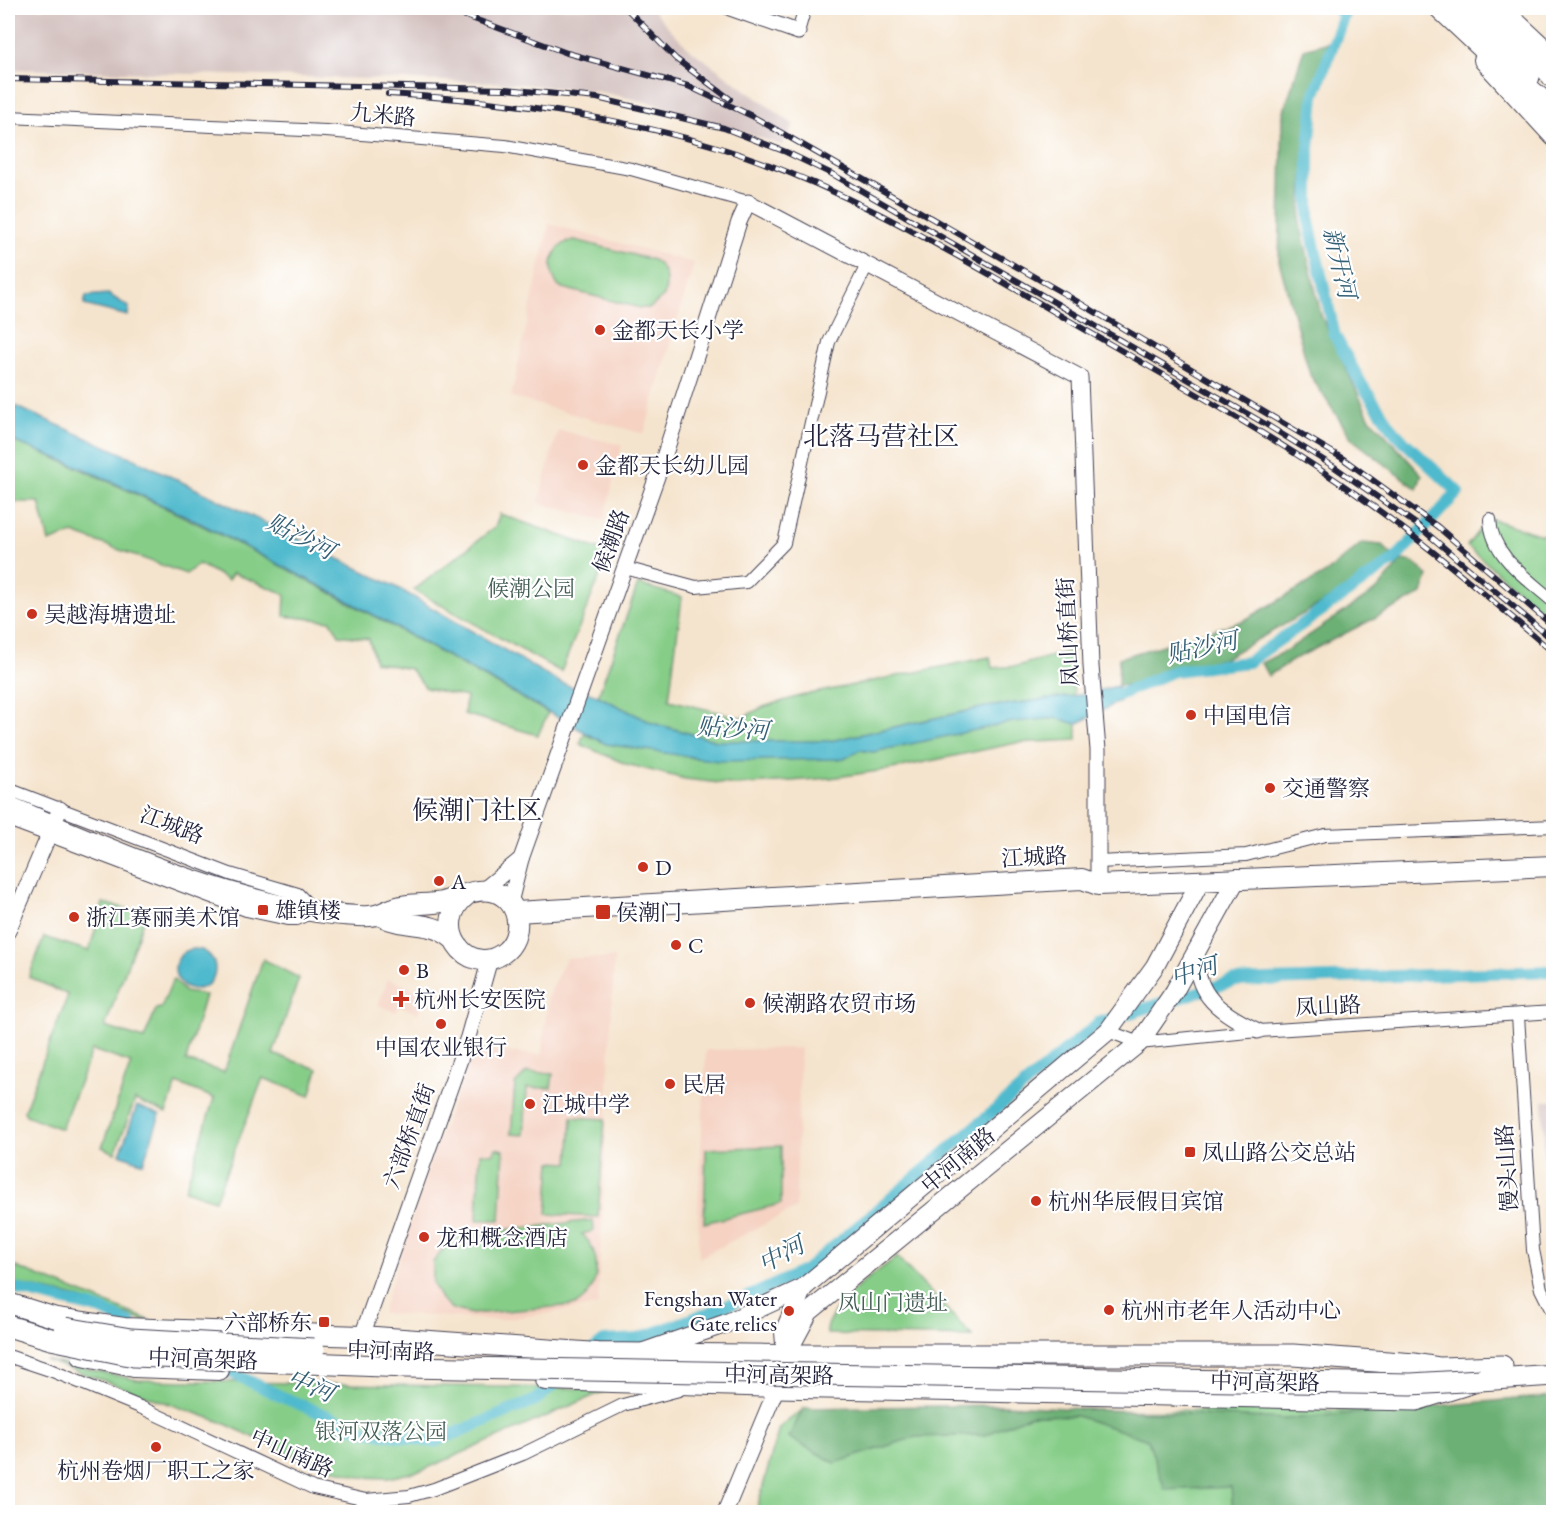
<svg xmlns="http://www.w3.org/2000/svg" width="1561" height="1520" viewBox="0 0 1561 1520" font-family="'EB Garamond','Noto Serif SC',serif">
	<rect width="100%" height="100%" fill="#fff"/>
	<filter id="ink" filterUnits="userSpaceOnUse"><feTurbulence type="fractalNoise" baseFrequency=".0167" numOctaves="2"/><feDisplacementMap in="SourceGraphic" scale="12" xChannelSelector="R" yChannelSelector="G"/><feConvolveMatrix kernelMatrix="1 2 1 2 8 2 1 2 1" color-interpolation-filters="sRGB"/></filter>
	<filter id="wash" filterUnits="userSpaceOnUse"><feTurbulence type="fractalNoise" baseFrequency=".008" numOctaves="4" result="noise"/><feDisplacementMap in="SourceGraphic" scale="24" xChannelSelector="R" yChannelSelector="G"/><feGaussianBlur stdDeviation="1.35" result="paint"/><feColorMatrix in="noise" values="0 0 0 0 0 0 0 0 0 0 0 0 0 0 0 0 0 1.4 0 .05"/><feComposite in="paint" operator="in"/></filter>
	<g filter="url(#wash)">
		<rect width="100%" height="100%" fill="#f5e4cd"/>
		<!-- built -->
		<g fill="#f5d2c2">
			<path d="M549,224L694,263L644,434L511,397Z"/>
			<path d="M558,430L622,445L604,520L538,503Z"/>
			<path d="M566,958H614L598,1306L498,1320L382,1313L433,1152L472,1056L483,1050L542,1055L548,996Z"/>
			<path d="M388,979L425,993L418,1013L399,1006L396,1012L378,1005Z"/>
			<path d="M800,1048L796,1208L699,1258L698,1208L706,1050Z"/>
		</g>
		<!-- industrial -->
		<g fill="#d1bfbd">
			<path d="M8,8H651L688,48L794,125L782,145L651,103L600,92L513,83L8,69Z"/>
			<path d="M1543,1101H1553V1302L1548,1295Z"/>
		</g>
		<!-- green -->
		<g fill="#86cd88" stroke="#547862" stroke-width="1.5">
			<path d="M575,240L653,260C667,268 668,282 664,296L650,308H640L559,287C545,269 552,243 575,240Z"/>
			<path d="M8,439C196,513 371,614 548,713L538,735L464,714L466,697L426,688L410,669L375,662L369,639L339,635L331,621L284,616L285,594L233,573L228,580L199,564L186,574L73,533L49,542L39,502H8Z"/>
			<path d="M500,514L609,553L561,672L414,590L495,527Z"/>
			<path d="M1488,518L1548,537L1553,541V621L1467,546Z"/>
			<path d="M638,584L682,597L669,700L742,718L763,707L800,696L990,657L992,668L1017,666L1070,651L1074,696L986,707L830,741L790,742L717,741L652,723L598,696Z"/>
			<path d="M1057,718L1077,724V740L1016,743L892,769L830,778L737,785L685,779L626,764L580,744L584,734C618,750 657,748 693,758L844,759L860,750L873,752L1013,721Z"/>
			<path d="M103,903L146,913L105,1027L144,1039L156,1009L161,1008L173,979L185,992L205,995L186,1061L224,1072L263,959L299,978L273,1054L318,1069L310,1096L263,1078L215,1200L185,1190L214,1098L177,1083L166,1113L135,1100L115,1153L102,1147L131,1063L92,1050L61,1129L26,1115L24,1111L68,995L29,977L44,937L89,951Z"/>
			<path d="M527,1072L553,1074L551,1088H527L524,1135L511,1134L515,1084Z"/>
			<path d="M572,1117L605,1119L598,1217L547,1214L551,1162L569,1163Z"/>
			<path d="M781,1146V1204L704,1223L706,1149Z"/>
			<path d="M496,1148L504,1150L500,1220H477L480,1153L493,1154Z"/>
			<path d="M593,1220L594,1231L582,1234C603,1253 601,1290 576,1305L472,1314L452,1309L441,1299L433,1284V1262L450,1240L469,1234Z"/>
			<path d="M897,1257L973,1337L827,1334C825,1307 876,1272 897,1257Z"/>
			<path d="M8,1264L149,1320L144,1321L72,1296L8,1282Z"/>
			<path d="M45,1360L138,1380L609,1389L423,1470L388,1478L360,1477L301,1459L221,1422Z"/>
			<path d="M1482,1410L1553,1512H756L779,1428L801,1411Z"/>
		</g>
		<!-- forest -->
		<g fill="#6cb074" stroke="#476958" stroke-width="1.5">
			<path d="M1328,42L1309,100L1300,223L1321,315L1369,417L1422,475L1417,489L1352,439L1310,375L1279,261L1283,114L1304,49Z"/>
			<path d="M1362,543L1382,545L1393,556L1333,597L1223,659L1171,669L1136,684L1118,686L1119,658L1243,621L1326,573Z"/>
			<path d="M1402,560L1413,562L1428,576L1422,594L1295,659L1268,676L1261,663L1287,650L1378,589Z"/>
			<path d="M1553,1396V1512H1233L1231,1487L1165,1490L1148,1440L1077,1416L1031,1415L985,1435L915,1437L835,1463L789,1438L803,1408L1006,1405L1286,1419Z"/>
		</g>
		<!-- water -->
		<g fill="#50bacd" stroke="#396e84" stroke-width="1.5">
			<path d="M108,294L129,307L128,316L84,305L86,296Z"/>
			<path d="M8,403L137,460L396,587L561,683L598,696L652,723L717,741H830L986,707L1074,696L1118,686L1120,701L1077,724L1057,718L1013,722L873,752L860,750L844,759L718,761L606,744L334,593L188,517L82,468L8,439Z"/>
			<circle cx="195" cy="969" r="20"/>
			<path d="M137,1106L160,1115L143,1163L120,1154Z"/>
		</g>
		<g fill="none" stroke-linecap="round" stroke-linejoin="round">
			<!-- canal -->
			<g stroke="#50bacd" stroke-width="12">
				<path d="M1104,697L1119,695L1174,671L1248,662L1394,560L1458,492L1396,434L1362,385L1335,336L1309,222V148L1314,96L1344,15L1337,8"/>
				<path d="M8,1287L102,1310L131,1324"/>
				<path d="M588,1354L604,1341L638,1339L744,1299L806,1270L1098,1023L1234,981L1554,971"/>
				<path d="M214,1364L280,1396L361,1430L434,1442L536,1400L559,1380"/>
			</g>
		</g>
	</g>
	<g filter="url(#ink)">
		<g fill="none" stroke-linecap="round" stroke-linejoin="round">
			<defs>
				<g id="minor">
					<path d="M798,32L805,8"/>
					<path d="M8,117L326,131L505,146L631,169L748,202"/>
					<path d="M1490,519C1491,556 1528,579 1554,602"/>
					<path d="M625,568L696,587L746,582L784,543L829,342L867,265"/>
					<path d="M8,789L230,874L298,894L314,911L297,919H288L246,910L8,820"/>
					<path d="M1098,862L1246,855L1325,835L1554,826"/>
					<path d="M1518,1016L1533,1250L1541,1289L1554,1315"/>
					<path d="M1108,1031L1139,1043L1258,1031L1554,1012"/>
					<path d="M8,1356L50,1370L140,1407L313,1488L366,1500L409,1496L434,1489L523,1454L623,1405L679,1390"/>
				</g>
				<g id="tertiary">
					<path d="M730,8L798,32"/>
					<path d="M804,8H805"/>
					<path d="M521,859L665,454L739,222L748,202L1080,377L1091,666L1098,750V885"/>
					<path d="M482,891L521,859L510,903"/>
					<path d="M8,931L60,809"/>
					<path d="M1198,950C1191,995 1223,1014 1258,1031"/>
					<path d="M362,1336L468,1037L490,959"/>
					<path d="M725,1512L777,1387"/>
				</g>
				<g id="secondary">
					<path d="M644,1352L727,1323L803,1288L1108,1031L1155,966L1201,880"/>
					<path d="M786,1355L809,1312L1139,1043L1174,992L1237,878"/>
					<path d="M786,1356L784,1332L803,1288"/>
				</g>
				<g id="primary">
					<path d="M1512,19L1554,58"/>
					<path d="M1484,60L1554,136"/>
					<path d="M8,806C112,850 244,911 358,916C381,917 378,913 397,907C411,903 427,905 442,902C457,898 475,888 490,891C520,896 527,937 502,954C466,978 429,924 467,895"/>
					<path d="M516,912L1082,879L1098,885L1554,866"/>
					<path d="M381,916C407,929 429,919 452,938"/>
					<path d="M8,1303L56,1318L124,1328L362,1336L597,1353L786,1355"/>
					<path d="M82,1356L134,1367L219,1370"/>
					<path d="M545,1380L777,1387"/>
				</g>
				<g id="trunk">
					<path d="M1440,8L1505,69L1554,110"/>
					<path d="M1468,8L1486,25L1529,77"/>
					<path d="M1493,8L1554,78"/>
					<path d="M786,1355H1293L1415,1364L1440,1368L1502,1366"/>
					<path d="M777,1387L1416,1400L1480,1380L1554,1375"/>
				</g>
			</defs>
			<!-- minor casing -->
			<use href="#minor" stroke="#423f51" stroke-width="14"/>
			<!-- tertiary casing -->
			<use href="#tertiary" stroke="#423f51" stroke-width="17"/>
			<!-- secondary casing -->
			<use href="#secondary" stroke="#423f51" stroke-width="20"/>
			<!-- primary casing -->
			<use href="#primary" stroke="#423f51" stroke-width="22"/>
			<!-- trunk casing -->
			<use href="#trunk" stroke="#423f51" stroke-width="23"/>
			<!-- minor -->
			<use href="#minor" stroke="#fff" stroke-width="12"/>
			<!-- tertiary -->
			<use href="#tertiary" stroke="#fff" stroke-width="15"/>
			<!-- secondary -->
			<use href="#secondary" stroke="#fff" stroke-width="18"/>
			<!-- primary -->
			<use href="#primary" stroke="#fff" stroke-width="20"/>
			<!-- trunk -->
			<use href="#trunk" stroke="#fff" stroke-width="21"/>
			<defs>
				<g id="rail">
					<path d="M444,8L567,53L688,86L752,116L1068,296L1342,458L1438,527L1554,627"/>
					<path d="M626,8L676,59L730,99"/>
					<path d="M8,79L506,89L597,98L724,128L786,152L834,175L1267,425L1333,466L1416,524L1554,641"/>
					<path d="M388,94C499,100 608,114 714,146C837,183 948,250 1058,314C1147,366 1239,416 1325,473C1406,526 1480,590 1554,653"/>
				</g>
			</defs>
			<!-- rail casing -->
			<use href="#rail" stroke="#22223b" stroke-width="6"/>
			<!-- rail -->
			<use href="#rail" stroke="#fff" stroke-width="4" stroke-dasharray="11" stroke-linecap="butt"/>
			<defs>
				<g id="trunk-bridge">
					<path d="M8,1326L51,1339L134,1356L406,1367L1411,1384L1480,1380"/>
					<path d="M65,1328L131,1339L314,1349"/>
				</g>
			</defs>
			<!-- trunk-bridge casing -->
			<use href="#trunk-bridge" stroke="#423f51" stroke-width="23" stroke-linecap="butt"/>
			<!-- trunk-bridge -->
			<use href="#trunk-bridge" stroke="#fff" stroke-width="21"/>
		</g>
	</g>
	<!-- markers -->
	<g fill="#c8321e" stroke="#fff" stroke-width="2">
		<circle cx="600" cy="330" r="6"/>
		<circle cx="583" cy="465" r="6"/>
		<circle cx="32" cy="614" r="6"/>
		<circle cx="1191" cy="715" r="6"/>
		<circle cx="1270" cy="788" r="6"/>
		<circle cx="643" cy="867" r="6"/>
		<circle cx="439" cy="881" r="6"/>
		<rect x="257" y="904" width="12" height="12" rx="3"/>
		<rect x="595" y="904" width="16" height="16" rx="3"/>
		<circle cx="74" cy="917" r="6"/>
		<circle cx="676" cy="945" r="6"/>
		<circle cx="404" cy="970" r="6"/>
		<path d="M398 990h6v6h6v6h-6v6h-6v-6h-6v-6h6z"/>
		<circle cx="750" cy="1003" r="6"/>
		<circle cx="441" cy="1024" r="6"/>
		<circle cx="670" cy="1084" r="6"/>
		<circle cx="530" cy="1104" r="6"/>
		<rect x="1184" y="1146" width="12" height="12" rx="3"/>
		<circle cx="1036" cy="1201" r="6"/>
		<circle cx="424" cy="1237" r="6"/>
		<circle cx="1109" cy="1310" r="6"/>
		<circle cx="789" cy="1311" r="6"/>
		<rect x="318" y="1316" width="12" height="12" rx="3"/>
		<circle cx="156" cy="1447" r="6"/>
	</g>
	<g text-anchor="middle" dominant-baseline="central" stroke-width="4.5" stroke-linejoin="round" paint-order="stroke">
		<!-- street labels -->
		<g font-size="22" fill="#22223b" stroke="#fff">
			<text transform="translate(383 115) rotate(5)">九米路</text>
			<text transform="translate(611 541) rotate(-70)">候潮路</text>
			<text transform="translate(1068 632) rotate(-93)">凤山桥直街</text>
			<text transform="translate(172 825) rotate(21)">江城路</text>
			<text transform="translate(1034 857) rotate(-3)">江城路</text>
			<text transform="translate(1328 1006) rotate(-3)">凤山路</text>
			<text transform="translate(409 1136) rotate(-70)">六部桥直街</text>
			<text transform="translate(958 1160) rotate(-40)">中河南路</text>
			<text transform="translate(1507 1168) rotate(-94)">馒头山路</text>
			<text transform="translate(391 1351) rotate(2)">中河南路</text>
			<text transform="translate(203 1359) rotate(2)">中河高架路</text>
			<text transform="translate(779 1375) rotate(1)">中河高架路</text>
			<text transform="translate(1265 1382) rotate(1)">中河高架路</text>
			<text transform="translate(292 1453) rotate(24)">中山南路</text>
		</g>
		<!-- poi labels -->
		<g font-size="22" fill="#22223b" stroke="#fff" text-anchor="start">
			<text x="612" y="330">金都天长小学</text>
			<text x="595" y="465">金都天长幼儿园</text>
			<text x="44" y="614">吴越海塘遗址</text>
			<text x="1203" y="715">中国电信</text>
			<text x="1282" y="788">交通警察</text>
			<text x="655" y="867">D</text>
			<text x="451" y="881">A</text>
			<text x="275" y="910">雄镇楼</text>
			<text x="616" y="912">侯潮门</text>
			<text x="86" y="917">浙江赛丽美术馆</text>
			<text x="688" y="945">C</text>
			<text x="416" y="970">B</text>
			<text x="414" y="999">杭州长安医院</text>
			<text x="762" y="1003">候潮路农贸市场</text>
			<text x="441" y="1047" text-anchor="middle">中国农业银行</text>
			<text x="682" y="1084">民居</text>
			<text x="542" y="1104">江城中学</text>
			<text x="1202" y="1152">凤山路公交总站</text>
			<text x="1048" y="1201">杭州华辰假日宾馆</text>
			<text x="436" y="1237">龙和概念酒店</text>
			<text x="777" y="1298" text-anchor="end">Fengshan Water<tspan x="777" dy="25">Gate relics</tspan></text>
			<text x="1121" y="1310">杭州市老年人活动中心</text>
			<text x="312" y="1322" text-anchor="end">六部桥东</text>
			<text x="156" y="1470" text-anchor="middle">杭州卷烟厂职工之家</text>
		</g>
		<!-- park labels -->
		<g font-size="22" fill="#455e56" stroke="#fff">
			<text x="531" y="588">候潮公园</text>
			<text x="893" y="1302">凤山门遗址</text>
			<text x="381" y="1431">银河双落公园</text>
		</g>
		<!-- water labels -->
		<g font-size="24" font-style="italic" fill="#345f75" stroke="#fff">
			<text transform="translate(1340 263) rotate(77)">新开河</text>
			<text transform="translate(301 536) rotate(27)">贴沙河</text>
			<text transform="translate(1202 647) rotate(-12)">贴沙河</text>
			<text transform="translate(733 728) rotate(4)">贴沙河</text>
			<text transform="translate(1194 971) rotate(-17)">中河</text>
			<text transform="translate(781 1254) rotate(-28)">中河</text>
			<text transform="translate(311 1385) rotate(23)">中河</text>
		</g>
		<!-- quarter labels -->
		<g font-size="26" fill="#22223b" stroke="#fff">
			<text x="881" y="436">北落马营社区</text>
			<text x="477" y="810">候潮门社区</text>
		</g>
	</g>
	<!-- margin -->
	<rect width="1561" height="1520" fill="none" stroke="#fff" stroke-width="30"/>
</svg>
